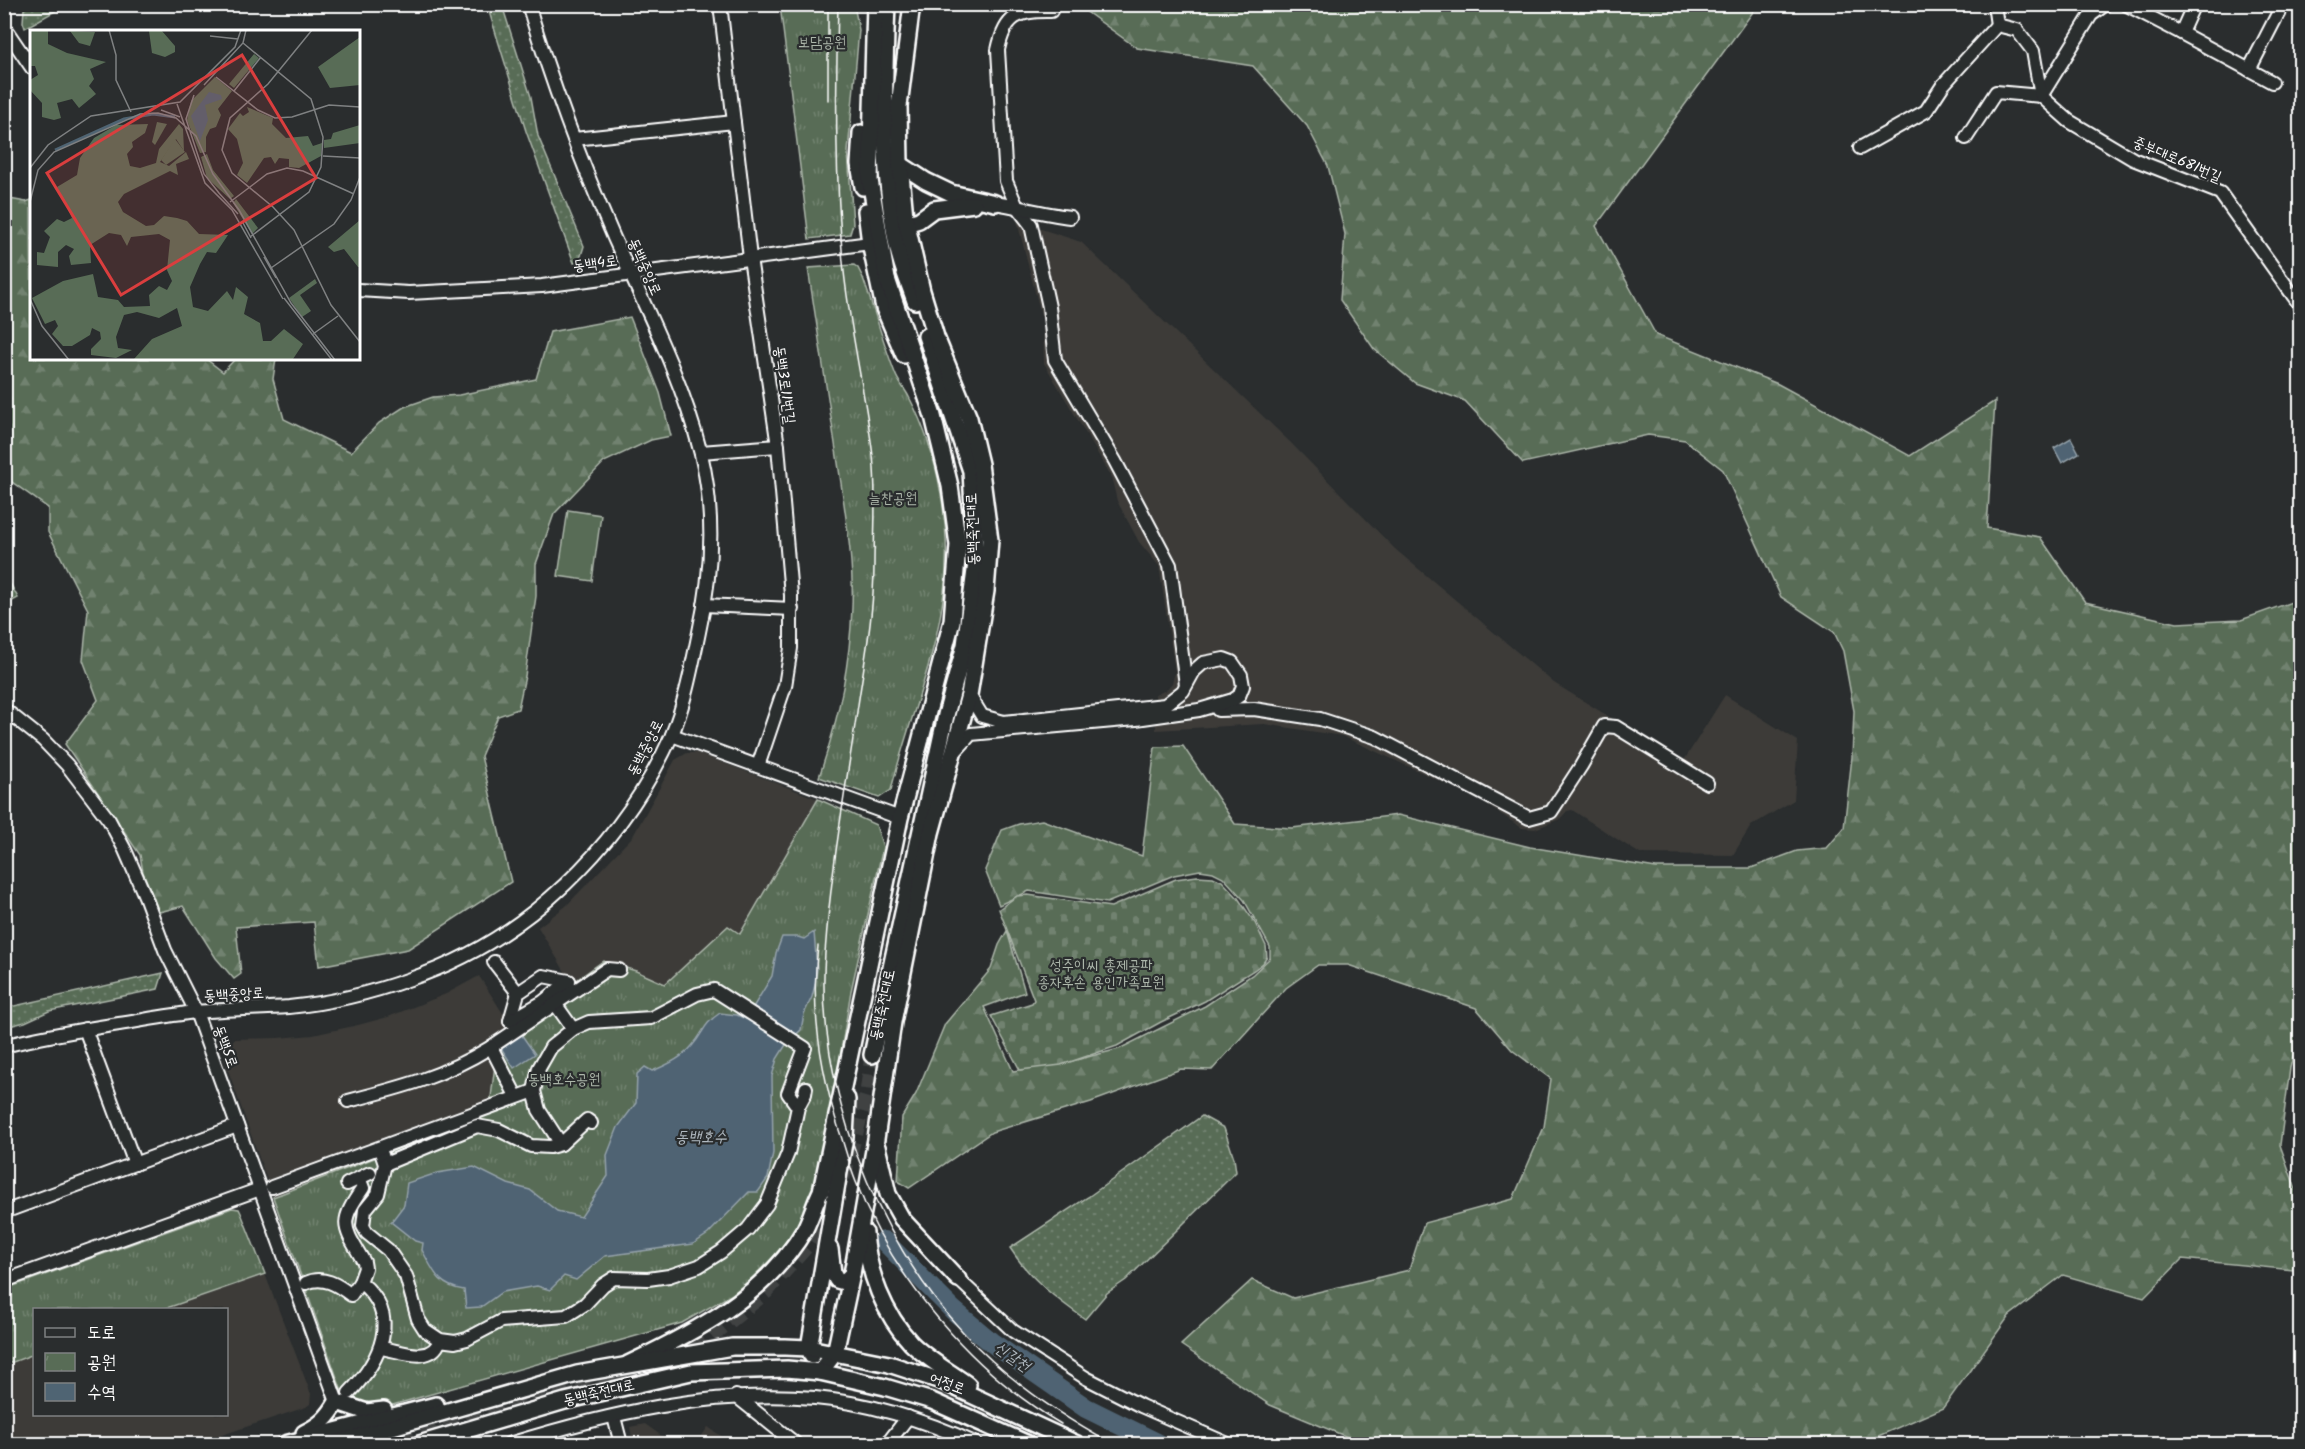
<svg xmlns="http://www.w3.org/2000/svg" width="2305" height="1449" viewBox="0 0 2305 1449" font-family="Kalam,'Poor Story',sans-serif">
	<defs>
		<pattern id="grass-dots" width="8" height="8" patternUnits="userSpaceOnUse" patternTransform="scale(1.5)"><rect width="8" height="8" fill="#586c56"/><path d="M2 2h.1M6 6h.1" fill="none" stroke="#71826f" stroke-width="1.8" stroke-linecap="round"/></pattern>
		<pattern id="forest-firs" width="22" height="20" patternUnits="userSpaceOnUse" patternTransform="scale(1.5)"><rect width="22" height="20" fill="#586c56"/><path d="M5 1l3.5 6h-7zM16 11l3.5 6h-7z" fill="#71826f"/></pattern>
		<pattern id="cemetery-stones" width="16" height="16" patternUnits="userSpaceOnUse" patternTransform="scale(1.5)"><rect width="16" height="16" fill="#586c56"/><path d="M2 7V4a2 2 0 0 1 4 0v3zM10 15v-3a2 2 0 0 1 4 0v3z" fill="#71826f"/></pattern>
		<pattern id="park-tufts" width="24" height="20" patternUnits="userSpaceOnUse" patternTransform="scale(1.5)"><rect width="24" height="20" fill="#586c56"/><path d="M3 7l-1-3M5 7V3M7 7l1-3M15 17l-1-3M17 17v-4M19 17l1-3" fill="none" stroke="#71826f"/></pattern>
	</defs>
	<rect width="100%" height="100%" fill="#2a2d2e"/>
	<filter id="ink" filterUnits="userSpaceOnUse"><feTurbulence type="fractalNoise" baseFrequency=".0167" numOctaves="2"/><feDisplacementMap in="SourceGraphic" scale="12" xChannelSelector="R" yChannelSelector="G"/><feConvolveMatrix kernelMatrix="1 2 1 2 8 2 1 2 1" color-interpolation-filters="sRGB"/></filter>
	<g filter="url(#ink)">
		<!-- built -->
		<g fill="#3c3b38">
			<path d="M1017,221L1081,242L1290,442L1395,549L1554,683L1683,762L1725,695L1798,741L1794,800L1751,826L1733,855L1640,854L1572,810L1567,811L1560,819L1535,829L1522,828L1473,796L1342,736L1264,724L1156,730L1155,695L1166,690L1172,683L1175,672L1159,566L1139,542L1117,501L1111,476L1044,363L1043,323Z"/>
			<path d="M687,753H698L818,799L739,935L727,927L665,984L636,971L576,990L538,927L566,906L633,836L675,760Z"/>
			<path d="M479,976L513,1029L489,1114L273,1197L224,1059L226,1052L234,1039L277,1038L313,1035L358,1025L388,1017L446,994Z"/>
			<path d="M265,1274L311,1394L310,1404L306,1407L195,1444H5L4,1365L34,1354V1414H226V1310L164,1309Z"/>
			<path d="M645,1424L673,1444H633L630,1427Z"/>
			<path d="M708,1427L733,1444H696Z"/>
		</g>
		<!-- grass -->
		<g fill="url(#grass-dots)" stroke="#acb6aa" stroke-width="1.5">
			<path d="M31,5V4L66,5L25,28L23,22L24,9Z"/>
			<path d="M487,5H502L531,97L538,136L584,246L579,262L574,263L526,131Z"/>
			<path d="M163,973L158,989L49,1011L25,1022L5,1027V1008Z"/>
			<path d="M1202,1116L1224,1128L1234,1158L1236,1172L1126,1280L1107,1293L1085,1319C1055,1298 1030,1279 1010,1248L1088,1197Z"/>
		</g>
		<!-- forest -->
		<g fill="url(#forest-firs)" stroke="#acb6aa" stroke-width="1.5">
			<path d="M1082,5H1758L1596,226L1656,335L1778,384L1910,456L1995,401L1987,528L2040,537L2085,602L2177,623L2241,620L2300,599V1030L2290,1068L2280,1145L2300,1201L2293,1270L2182,1259L2144,1298L2063,1275L2009,1316L1943,1408L1860,1444H1364L1270,1405L1181,1345L1252,1280L1293,1298L1409,1270L1424,1223L1513,1199L1544,1127L1551,1079L1512,1050L1476,1008L1348,965H1318L1286,988L1212,1070L1181,1069L1091,1102L992,1132L909,1188L898,1181L902,1117L916,1094L945,1024L991,969L999,945L1007,931L1025,992L984,1007L1013,1071L1064,1063L1119,1049L1205,1006L1252,975L1270,958V947L1244,900L1223,877L1213,872L1200,870L1174,875L1107,903L1029,891L999,905L985,870L1002,830L1019,824L1042,820L1142,856L1155,747L1183,746L1235,824L1292,828L1398,815L1530,847L1656,868H1751L1797,851L1827,848L1844,828L1852,757L1854,711L1843,651L1834,632L1781,597L1723,470L1685,440L1648,435L1523,463L1465,401L1415,383L1374,349L1340,300L1345,234L1328,166L1307,126L1253,66L1137,48L1084,10Z"/>
			<path d="M4,198L26,202L31,200L32,358L206,359L223,372L235,359H276L273,379L284,419L351,452L379,423L404,407L433,397L459,395L536,379L550,332L630,317L660,393L671,436L651,440L604,462L554,514L536,564V596L525,676L518,709L498,716L481,756L511,882L408,949L319,966L314,922L236,927L241,974L234,979L216,958L183,906L159,912L143,872L140,855L65,744L98,700L83,660L88,610L48,532V508L5,477Z"/>
		</g>
		<!-- cemetery -->
		<path fill="url(#cemetery-stones)" stroke="#acb6aa" stroke-width="1.5" d="M1197,876L1213,877L1222,881L1238,898L1255,923L1266,946L1267,957L1263,963L1254,970L1205,1001L1161,1022L1117,1046L1061,1065L1020,1070L991,1016L1032,1003L1034,1000L999,909L1017,896L1028,895L1111,907L1176,879Z"/>
		<!-- park -->
		<g fill="url(#park-tufts)" stroke="#acb6aa" stroke-width="1.5">
			<path d="M780,5H854L859,30L848,152L853,224L850,234L809,239Z"/>
			<path d="M854,265L858,268L863,278C874,309 883,342 895,373C898,382 905,389 909,397C939,454 952,529 944,592C936,660 907,724 891,790L879,798L819,777C838,722 850,666 852,608C854,563 846,519 840,476C830,407 819,338 808,268Z"/>
			<path d="M4,572L18,598L5,605H4Z"/>
			<path d="M818,799L876,825L883,847L851,991L825,1147L810,1203L791,1235L774,1256L752,1278L731,1295L682,1323L382,1408L350,1400L341,1389L273,1197L489,1114L498,1040L576,990L578,979L603,961L636,971L665,984L728,926L740,934Z"/>
			<path d="M232,1208L239,1209L241,1213L265,1274L164,1309L34,1310V1354L5,1365V1289Z"/>
		</g>
		<!-- pitch -->
		<path fill="#586c56" stroke="#acb6aa" stroke-width="1.5" d="M568,510L601,515L592,581L558,576Z"/>
		<!-- water -->
		<g fill="#4f6473" stroke="#95a2ab" stroke-width="1.5">
			<path d="M2071,438L2079,453L2062,463L2054,448Z"/>
			<path d="M814,932L817,969L815,985L812,997L804,1014L801,1030L787,1043L777,1059L772,1076L773,1153L768,1178L758,1192H749L708,1234L693,1244L605,1256L576,1280L564,1276L550,1290L537,1286L502,1292L481,1307L466,1308L464,1290C438,1286 434,1272 422,1250L423,1243L415,1241L391,1222L404,1205L407,1183L437,1173L474,1167L508,1184L530,1190L557,1211L581,1217L608,1176L607,1155L618,1127L636,1103L637,1074L645,1067L652,1071C665,1066 683,1057 692,1046C705,1031 702,1025 720,1013L737,1015L746,1019L772,976L776,953L782,937H798L804,939Z"/>
			<path d="M521,1034L535,1054L514,1068L501,1048Z"/>
		</g>
		<g fill="none" stroke-linecap="round" stroke-linejoin="round">
			<!-- river -->
			<path stroke="#4f6473" stroke-width="20" d="M884,1241L953,1310L991,1342L1086,1408L1159,1444"/>
			<!-- major-tunnel -->
			<g stroke="#3f4243" stroke-width="15" stroke-dasharray="15 8" stroke-linecap="butt">
				<path d="M843,1178L867,1093L872,1055"/>
				<path d="M669,1354L708,1339L766,1292L806,1247L833,1200"/>
				<path d="M377,1444L606,1379L635,1367"/>
			</g>
			<defs>
				<g id="minor">
					<path d="M720,4L750,258L778,446L791,595V648L785,686L758,766"/>
					<path d="M1994,4L1997,25"/>
					<path d="M2125,4L2181,33L2194,4"/>
					<path d="M1051,11C1018,10 1005,16 998,50L1006,181L1017,207L1031,225L1049,307L1055,360L1115,461L1170,565L1186,685"/>
					<path d="M4,27L32,68"/>
					<path d="M2181,33L2272,82"/>
					<path d="M2249,70L2283,4"/>
					<path d="M2041,96L2069,121L2133,159L2220,193L2300,305"/>
					<path d="M2041,96L2091,15L2106,4"/>
					<path d="M1966,138L1996,92L2041,96"/>
					<path d="M574,139L734,122"/>
					<path d="M1860,148L1926,111L1943,85L1997,25L2017,30L2033,51L2041,96"/>
					<path d="M995,203C1020,207 1044,214 1070,217"/>
					<path d="M358,290L409,293L542,286L870,243"/>
					<path d="M701,452L778,446"/>
					<path d="M704,605L792,609"/>
					<path d="M4,709L43,740L67,765L109,820L125,850L145,896L165,950L196,1012L337,1402"/>
					<path d="M1218,710L1254,709L1320,719L1375,737L1529,818L1551,812L1581,766L1604,726L1616,727L1707,783"/>
					<path d="M672,735L900,818"/>
					<path d="M954,753L971,734L1136,719L1199,710L1233,700L1239,696L1243,686L1241,675L1232,662L1224,659L1203,663L1194,671L1183,691L1165,705L1004,722L982,716L969,695"/>
					<path d="M494,962L518,993"/>
					<path d="M556,1005L573,1029"/>
					<path d="M510,1021L518,993L543,976L569,981"/>
					<path d="M510,1021L543,1002L569,981"/>
					<path d="M85,1029L135,1164"/>
					<path d="M4,1046C42,1036 80,1030 119,1024C144,1020 170,1015 196,1012C227,1009 258,1009 289,1007C330,1003 371,993 410,979C525,941 621,846 671,737C685,704 692,666 699,632C712,574 715,512 701,454C682,378 646,309 614,238C581,162 552,84 528,4"/>
					<path d="M491,1047L607,969L619,970"/>
					<path d="M348,1101C403,1087 442,1077 491,1047L516,1096"/>
					<path d="M561,1144L539,1110L534,1091L539,1068L551,1047L573,1029L589,1022L651,1018L697,994L714,990L805,1048L788,1093L798,1107"/>
					<path d="M380,1149L385,1164L378,1194L365,1210L363,1226L367,1233L388,1250L406,1276L418,1319L425,1330L440,1340L455,1342L467,1339L501,1321L566,1316L585,1304L603,1285L614,1278L648,1279L669,1276L699,1266L721,1252L748,1229L767,1204L788,1153L798,1107L805,1094L806,1088"/>
					<path d="M385,1164L477,1126L499,1130L531,1146L550,1147L561,1144L587,1120L591,1123"/>
					<path d="M360,1180L363,1188C338,1224 343,1226 364,1262L365,1268L360,1282"/>
					<path d="M347,1184L370,1173"/>
					<path d="M272,1187L534,1091"/>
					<path d="M4,1212L237,1126"/>
					<path d="M958,1279L1013,1331L1086,1378L1141,1406L1228,1444"/>
					<path d="M4,1281L260,1189"/>
					<path d="M306,1283C323,1275 338,1285 351,1295L360,1282C403,1316 380,1361 349,1393"/>
					<path d="M381,1348C399,1350 431,1366 440,1340"/>
					<path d="M736,1396L796,1444"/>
					<path d="M614,1417L621,1444"/>
					<path d="M509,1444C607,1414 711,1389 815,1398C872,1403 926,1421 977,1444"/>
					<path d="M887,1444L908,1417"/>
				</g>
				<g id="major">
					<path d="M887,4C884,83 881,162 896,240C899,260 908,281 915,301"/>
					<path d="M861,133L859,164L863,187"/>
					<path d="M900,164L926,181L951,193L995,203"/>
					<path d="M866,211L870,243L884,308L904,355"/>
					<path d="M906,224L919,220L934,209L974,204"/>
					<path d="M872,1055L946,715L965,645L976,563L971,471L926,336"/>
					<path d="M877,1147L888,1194L902,1219L958,1279"/>
					<path d="M865,1233C868,1273 884,1314 911,1343C927,1359 950,1372 968,1385"/>
					<path d="M830,1249L833,1273L837,1280L844,1282L852,1274"/>
					<path d="M812,1356L809,1348L845,1137L847,1099"/>
					<path d="M628,1364C695,1332 766,1296 805,1229C811,1217 815,1203 821,1191L900,818L952,621L958,545L950,486L933,416L887,279L870,180L875,4"/>
					<path d="M820,1372L835,1353L852,1274L876,1139L893,1022L931,833L969,695L986,591L990,540L980,464L969,418L936,337L922,291L905,217L900,164L899,106L912,4"/>
					<path d="M304,1433C320,1425 328,1418 337,1402L367,1412L384,1410"/>
					<path d="M285,1444L436,1405"/>
					<path d="M333,1444L577,1374L732,1347H785L809,1348L889,1364L941,1381L1077,1444"/>
					<path d="M419,1444L565,1401L691,1372L787,1369L820,1372L885,1387L932,1401L1028,1444"/>
				</g>
			</defs>
			<!-- minor casing -->
			<use href="#minor" stroke="#fff" stroke-width="16"/>
			<!-- major casing -->
			<use href="#major" stroke="#fff" stroke-width="20"/>
			<!-- minor -->
			<use href="#minor" stroke="#2a2d2e" stroke-width="12"/>
			<!-- major -->
			<use href="#major" stroke="#2a2d2e" stroke-width="15"/>
			<!-- tram -->
			<g stroke="#fff" stroke-width="1.5">
				<path d="M838,4C836,90 835,177 843,262C849,327 865,391 873,456C877,491 874,529 874,565C874,612 865,659 858,705C846,787 831,869 825,953C815,1083 875,1238 963,1332C1006,1379 1057,1414 1112,1444"/>
				<path d="M828,100V4"/>
				<path d="M818,946C810,1007 821,1072 839,1130C845,1147 849,1165 856,1182C892,1278 973,1372 1061,1424"/>
			</g>
		</g>
	</g>
	<g text-anchor="middle" dominant-baseline="central" stroke-width="4.5" stroke-linejoin="round" paint-order="stroke">
		<!-- park labels -->
		<g font-size="15" fill="#acb6aa" stroke="#2a2d2e">
			<text x="822" y="43">보담공원</text>
			<text x="893" y="499">늘찬공원</text>
			<text x="1101" y="966">성주이씨 총제공파<tspan x="1101" dy="17">종자후손 용인가족묘원</tspan></text>
			<text x="564" y="1080">동백호수공원</text>
		</g>
		<!-- street labels -->
		<g font-size="15" fill="#fff" stroke="#2a2d2e">
			<text transform="translate(2177 160) rotate(23)">중부대로681번길</text>
			<text transform="translate(595 264) rotate(-8)">동백4로</text>
			<text transform="translate(644 267) rotate(66)">동백중앙로</text>
			<text transform="translate(784 385) rotate(82)">동백3로11번길</text>
			<text transform="translate(973 529) rotate(-92)">동백죽전대로</text>
			<text transform="translate(646 748) rotate(-63)">동백중앙로</text>
			<text transform="translate(234 995) rotate(-3)">동백중앙로</text>
			<text transform="translate(883 1005) rotate(-78)">동백죽전대로</text>
			<text transform="translate(225 1047) rotate(70)">동백5로</text>
			<text transform="translate(947 1384) rotate(21)">어정로</text>
			<text transform="translate(599 1393) rotate(-13)">동백죽전대로</text>
		</g>
		<!-- water labels -->
		<g font-size="16" font-style="italic" fill="#b0b9c0" stroke="#2a2d2e">
			<text x="701" y="1137">동백호수</text>
			<text transform="translate(1012 1357) rotate(35)">신갈천</text>
		</g>
	</g>
	<!-- overview -->
	<g transform="translate(30 30)">
		<rect width="330" height="330" fill="#2a2d2e"/>
		<path d="M127,92L137,94L125,115L122,112Z" fill="#586c56"/>
		<path d="M0,0L18,1V14L37,23L76,32L60,39L64,49L59,56L66,64L49,78L42,69L27,73L31,88L24,90L12,87V73L0,60V50L8,45L5,36H0ZM40,1L65,2L60,16L49,13ZM119,1H132L145,16V22L135,27L122,23ZM330,7V55L300,58L288,37ZM217,77L243,88L242,94L256,108L278,106L283,116L292,113L291,126L269,138L259,137V129L249,128L245,134L241,127L234,128L217,153L207,145L213,133L207,109L198,99L210,83L213,86L219,82ZM118,94L115,103L102,112L103,117L97,124L100,136L110,138L126,133L129,119L149,94L153,99L154,121L146,109L130,132L139,136L156,122L159,129L146,134L148,145L140,141L94,164L88,172L93,182L116,196L124,195L134,186L147,188L157,191L169,204L198,205L186,223L177,222L170,234L160,257L163,277L178,281L197,261L203,270L206,257L218,267L214,284L230,293L233,311H241L254,299L273,314L263,329H104L122,309L152,296L147,278L129,288L107,282L94,285L86,307L88,318L102,320L86,328L61,325V319L71,309L70,302L62,298L60,305L42,316H33L22,304L28,296L25,290L15,294L2,268L33,251L63,244L68,267L88,270L94,277L120,276L119,265L129,256L137,260L142,251L137,240L140,210L129,204L101,207L97,216L91,205L79,203L60,215L61,233L41,235L39,226L44,219L36,215L28,222V237L7,235V222L14,223L20,207L14,201L27,189L34,192L42,188L27,157L47,145L50,128L64,108L86,95ZM330,95V113L294,118V110L301,109L303,103ZM330,190V237H328L314,219L304,222L298,217Z" fill="#586c56"/>
		<path d="M145,109L155,122L136,135L131,130Z" fill="#586c56"/>
		<path d="M224,24L229,28L204,58L199,54ZM185,47L202,61L188,79L191,85L186,97L180,99L176,107V122L170,123L157,90L161,71ZM177,124L183,140L204,166L200,169L177,148L171,127ZM206,169L228,198L222,204L203,173ZM285,249L287,253L270,265L281,281L272,287L259,268Z" fill="#586c56"/>
		<path d="M179,62L191,65L192,69L175,75L178,90L170,111L161,86Z" fill="#4f6473"/>
		<path fill="none" stroke="#4f6473" stroke-width="3" d="M25,120L94,89L123,84L145,87"/>
		<path fill="none" stroke="#7f8182" stroke-width="1.5" d="M79,0L86,25V50L101,82M282,0L238,54L200,88L192,120L202,143L243,177L264,200L301,275L330,312M180,6L208,9M213,13L281,69L293,107L291,137L279,162L220,207M186,47L228,80L245,88L262,87L299,75L330,77M174,55L213,13L216,0M204,61L231,27M164,65L156,89L174,144L189,163M147,74L175,153L202,180L253,269M131,80L150,87M293,126L330,128M0,138L18,115L61,86L150,72L205,17L211,0M188,162L208,184M0,172L8,140L24,122L110,84L128,83L146,88L166,106L183,144L209,180L261,273L305,330M200,172L237,144L257,138L273,141L324,164M212,191L221,208M234,227L246,248M241,238L304,194L321,170L330,147M254,268L302,330M0,269L12,296L39,330M283,304L308,286"/>
		<path fill="#da3e3e" fill-opacity="0.15" stroke="#da3e3e" stroke-width="3" d="M212,25L286,148L91,265L17,143Z"/>
		<rect width="330" height="330" fill="none" stroke="#fff" stroke-width="3"/>
	</g>
	<!-- margin -->
	<rect width="2305" height="1449" fill="none" stroke="#2a2d2e" stroke-width="24"/>
	<rect x="12" y="12" width="2281" height="1425" fill="none" stroke="#fff" stroke-width="2" filter="url(#ink)"/>
	<!-- legend -->
	<rect x="33" y="1308" width="195" height="108" fill="#2a2d2e" stroke="#7f8182" stroke-width="1.5"/>
	<rect x="45" y="1328" width="30" height="9" fill="#2a2d2e" stroke="#7f8182" stroke-width="1.5"/>
	<text x="87" y="1338" font-size="18" fill="#ffffff">도로</text>
	<rect x="45" y="1353" width="30" height="18" fill="url(#park-tufts)" stroke="#7f8182" stroke-width="1.5"/>
	<text x="87" y="1368" font-size="18" fill="#ffffff">공원</text>
	<rect x="45" y="1383" width="30" height="18" fill="#4f6473" stroke="#7f8182" stroke-width="1.5"/>
	<text x="87" y="1398" font-size="18" fill="#ffffff">수역</text>
</svg>
